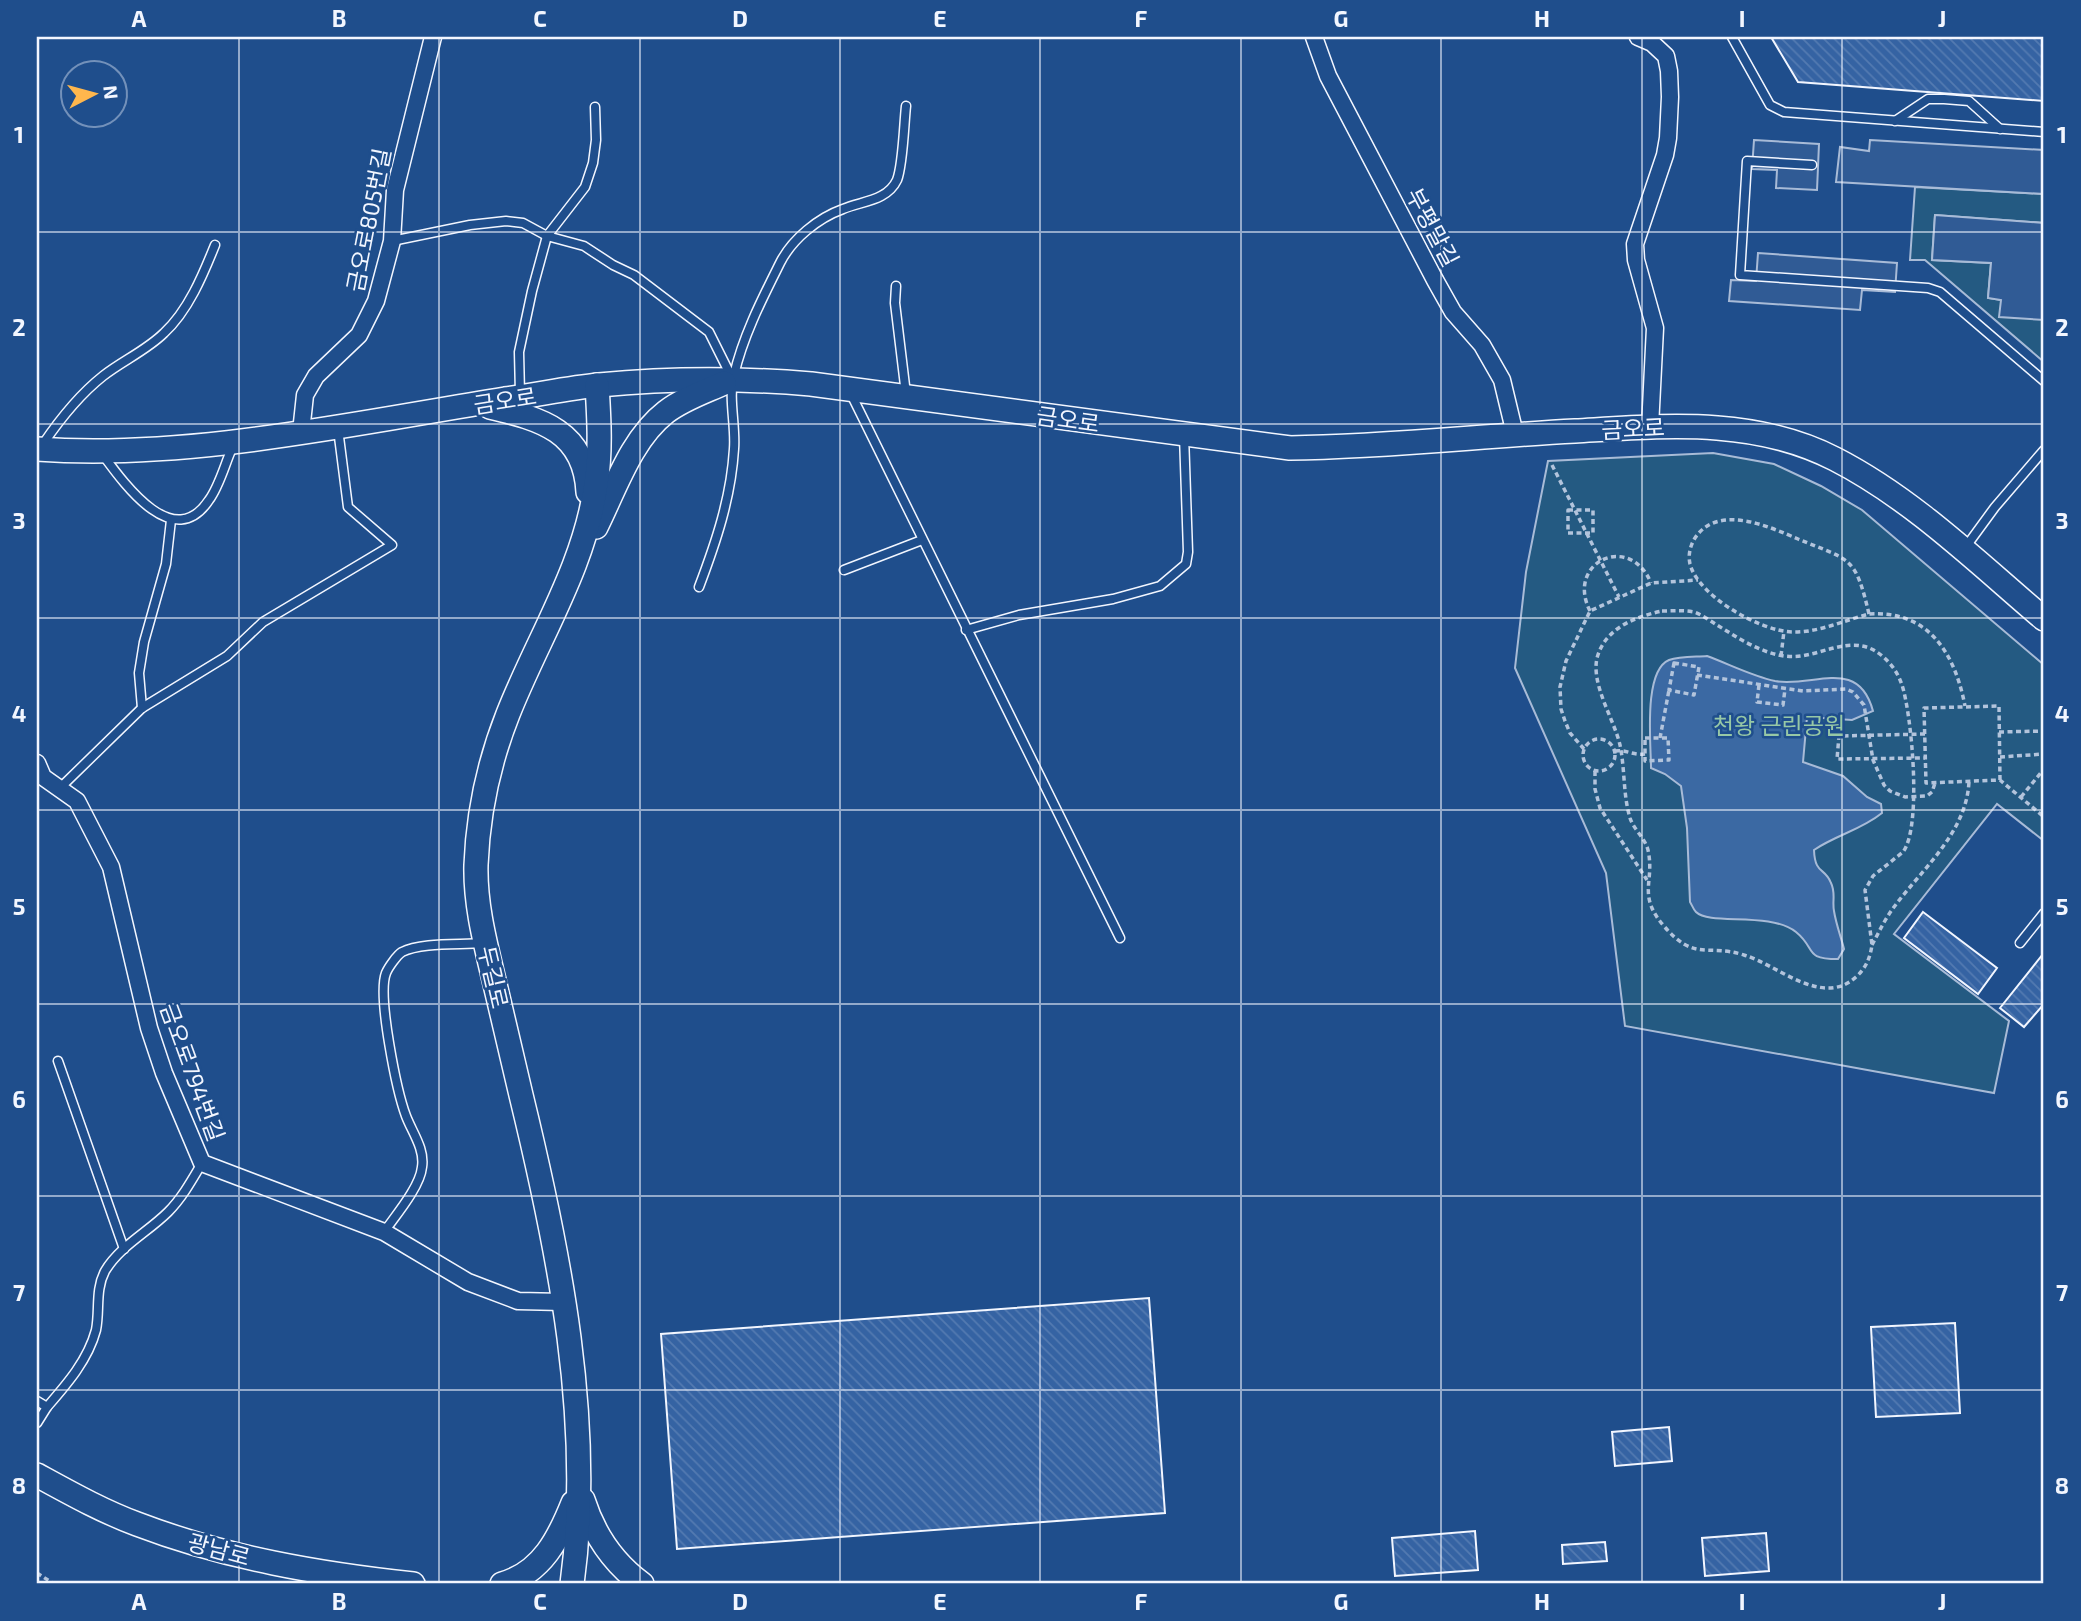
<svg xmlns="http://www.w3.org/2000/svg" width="2081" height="1621" viewBox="0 0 2081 1621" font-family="'Exo 2','Noto Sans KR',sans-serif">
	<defs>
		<pattern id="building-back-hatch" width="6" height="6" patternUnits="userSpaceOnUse" patternTransform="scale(1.75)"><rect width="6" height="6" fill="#3563a3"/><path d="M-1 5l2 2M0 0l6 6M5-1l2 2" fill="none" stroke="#537ab1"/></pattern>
	</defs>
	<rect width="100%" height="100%" fill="#1f4e8c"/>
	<!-- green -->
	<g fill="#245a82" stroke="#a8bbd7" stroke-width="2">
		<path d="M1915,187L2044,194V223L1935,215L1932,260L1991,263L1988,298L2001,300L2044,318V362L1925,260H1910Z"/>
		<path d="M1713,453L1774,464L1821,486L1862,510L2044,665V841L1997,804L1894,934L2009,1021L1994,1093L1625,1026L1606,873L1515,668L1526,572L1548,461Z"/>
	</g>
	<!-- parking -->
	<g fill="#305b95" stroke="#a8bbd7" stroke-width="2">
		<path d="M1754,140L1819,144L1817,190L1776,188L1777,170L1752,169Z"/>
		<path d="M1870,140L2044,150V194L1836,182L1840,147L1869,151Z"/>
		<path d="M1935,215L2044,223V320L1999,317L2001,300L1988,298L1991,263L1932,260Z"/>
		<path d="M1758,253L1897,263L1895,292L1862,290L1860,310L1729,301L1731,280L1756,281Z"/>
	</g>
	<!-- water -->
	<path fill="#3b69a3" stroke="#a8bbd7" stroke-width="2" d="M1707,656C1729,664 1752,676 1775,681C1813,688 1858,656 1873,711L1852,720L1807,717L1803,762L1843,776L1867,797L1881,804L1882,813C1861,830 1836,835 1814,850C1815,875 1825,867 1831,883C1836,893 1832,901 1834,911C1836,924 1841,937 1844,949L1838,959C1803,959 1817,949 1796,932C1769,911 1710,926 1696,912C1693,909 1692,905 1690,902L1687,828L1681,786L1665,774L1651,768C1651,744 1643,671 1669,660C1680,656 1696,657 1707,656Z"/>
	<!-- building -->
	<g fill="url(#building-back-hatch)" stroke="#f2f6ff" stroke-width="2">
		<path d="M1771,37H2044V101L1798,82Z"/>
		<path d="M1923,912L1997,968L1978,994L1904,938Z"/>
		<path d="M2043,954L2044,1004L2024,1027L2000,1008Z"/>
		<path d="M1149,1298L1165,1513L677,1549L661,1334Z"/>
		<path d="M1955,1323L1960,1413L1876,1417L1871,1327Z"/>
		<path d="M1669,1427L1672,1461L1615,1466L1612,1432Z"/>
		<path d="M1475,1531L1478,1570L1395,1576L1392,1538Z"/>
		<path d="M1766,1533L1769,1571L1705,1576L1702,1538Z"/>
		<path d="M1605,1542L1607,1561L1563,1564L1562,1545Z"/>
	</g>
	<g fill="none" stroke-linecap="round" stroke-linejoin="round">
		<defs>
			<g id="lane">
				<path d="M1732,37L1770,105L1784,112L2044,132"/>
				<path d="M1895,121L1928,99H1944L1969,101L2000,129"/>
				<path d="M1812,165L1747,161L1740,275L1928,288L1940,292L2044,381"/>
				<path d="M392,241L470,225L506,221L523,223L547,236L584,246L613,265L634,275L709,332L732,378"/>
				<path d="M896,286L895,303L906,394"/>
				<path d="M850,392L1120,938"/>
				<path d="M520,394L519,352L532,291L547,236L585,187L593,163L596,140L595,107"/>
				<path d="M43,444C60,419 79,395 103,376C122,361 147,350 164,333C188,311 203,275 215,245"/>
				<path d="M103,455C125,485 174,553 209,500C220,485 225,463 233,446"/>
				<path d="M1965,548L1995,507L2044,450"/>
				<path d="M844,570L922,540"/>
				<path d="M699,587C716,542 731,498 734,449C736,426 728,398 734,375C743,336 762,299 780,263C792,239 818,218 843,209C862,201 887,201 897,180C903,165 904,124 906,106"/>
				<path d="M966,630L1019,615L1113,599L1160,586L1186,564L1188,552L1184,435"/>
				<path d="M142,708L139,673L144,642L166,564L171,520"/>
				<path d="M61,787L142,708L227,656L263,622L392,545L348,507L338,429"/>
				<path d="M2020,943L2044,913"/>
				<path d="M58,1061L124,1249"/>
				<path d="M384,1232C396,1215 420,1187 422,1167C425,1149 412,1132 406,1116C397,1092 377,996 386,973C388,968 397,955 402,952C421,942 461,945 482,943"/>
				<path d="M37,1401L47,1407L37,1423"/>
				<path d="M47,1407C67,1384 88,1360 96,1330C100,1310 95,1290 105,1271C120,1246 148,1232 168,1212C182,1198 192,1180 202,1163"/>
			</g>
			<g id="street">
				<path d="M1314,37L1328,76L1435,280L1453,312L1482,345L1502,380L1515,434"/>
				<path d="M1638,37L1652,43L1666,56L1669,71L1670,97L1668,138L1665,155L1635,244L1636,260L1655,328L1650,427"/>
				<path d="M301,432L305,395L316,376L359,335L376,301L392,241L395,190L433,37"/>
				<path d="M37,763L43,777L77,801L111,867L149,1028L164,1073L202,1163L384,1232L468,1282L518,1301L563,1302"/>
			</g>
			<g id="secondary">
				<path d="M490,407C541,419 585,431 588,492"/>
				<path d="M37,449C188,460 355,423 505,399C536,395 568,388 599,385C670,378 740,378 811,384L1290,448C1385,447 1480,436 1575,431C1664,426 1753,417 1835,459C1913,499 1978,563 2044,619"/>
				<path d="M596,527C615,489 631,439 666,412C683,399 704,392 724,383"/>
				<path d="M37,1475C70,1493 102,1511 137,1524C226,1558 320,1574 413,1584"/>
				<path d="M583,1500C594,1535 612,1562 642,1584"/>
				<path d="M502,1584C542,1573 559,1538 573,1503"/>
				<path d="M572,1584C594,1423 559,1251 521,1095C512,1057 503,1019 494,980C485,942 475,904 476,865C478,813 489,762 508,714C538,638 585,566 596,484C601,451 599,418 597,385"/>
			</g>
		</defs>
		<!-- lane casing -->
		<use href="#lane" stroke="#f2f6ff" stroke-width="11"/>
		<!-- street casing -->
		<use href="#street" stroke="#f2f6ff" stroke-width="19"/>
		<!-- secondary casing -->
		<use href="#secondary" stroke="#f2f6ff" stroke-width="26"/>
		<!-- path -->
		<g stroke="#b3c4dc" stroke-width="3.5" stroke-dasharray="5 3.5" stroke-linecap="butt">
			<path d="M1552,465L1619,597"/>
			<rect x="1568" y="510" width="25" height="23"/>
			<path d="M1590,611C1565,562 1630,532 1651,583"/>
			<path d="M1662,611C1673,611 1684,610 1694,612C1703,615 1710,621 1717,625C1738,638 1759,652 1784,656C1818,661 1850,630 1881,655C1891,663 1898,673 1902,685C1912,716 1922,827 1903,852L1873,876L1865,890L1872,945C1870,958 1866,968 1856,977C1822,1008 1778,965 1744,955C1707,943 1695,963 1663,925C1637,894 1655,882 1648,850C1645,838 1634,830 1630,818C1623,795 1625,769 1620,745C1614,719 1591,685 1597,658C1605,628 1635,617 1662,611Z"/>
			<path d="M1869,614C1855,555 1851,561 1798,539C1770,527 1718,503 1695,538C1690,546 1688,555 1690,564C1698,596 1760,631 1792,632C1818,633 1845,620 1869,614C1929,610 1955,654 1965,706"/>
			<path d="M1781,656L1784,631"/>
			<path d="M1674,663L1699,667L1694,695L1669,690Z"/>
			<path d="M1697,675L1803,691L1846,689L1853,692L1864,705L1873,760L1884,785L1890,791L1905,797L1927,796L1932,792L1935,783"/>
			<path d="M1759,685L1757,702L1783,705L1785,689"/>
			<path d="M1999,732L2044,731"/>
			<path d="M1925,734L1839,736L1837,759L1925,758"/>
			<path d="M1645,738H1668L1669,760L1645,761Z"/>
			<path d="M1660,738L1669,690"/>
			<circle cx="1599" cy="755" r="16"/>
			<path d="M1584,749L1570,733L1565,721L1561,709L1560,687L1566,661L1590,611L1651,583L1698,580"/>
			<path d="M1615,751C1625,749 1634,756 1645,754"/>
			<path d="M2000,757L2044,754"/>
			<path d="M1595,771V789L1600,808L1647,880"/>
			<path d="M2000,780L1999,706L1924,708L1926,783L2000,780L2044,817"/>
			<path d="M2021,797L2044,769"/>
			<path d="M1872,945C1879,932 1885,919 1894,907C1923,868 1967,832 1969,781"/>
			<path d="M37,1573L54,1584"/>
		</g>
		<!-- lane -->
		<use href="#lane" stroke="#1f4e8c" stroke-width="8"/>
		<!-- street -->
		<use href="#street" stroke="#1f4e8c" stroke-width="16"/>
		<!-- secondary -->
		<use href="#secondary" stroke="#1f4e8c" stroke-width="23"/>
	</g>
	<!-- grid -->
	<path fill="none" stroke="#f2f6ff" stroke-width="2" stroke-opacity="0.55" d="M239,37V1584M439,37V1584M640,37V1584M840,37V1584M1040,37V1584M1241,37V1584M1441,37V1584M1642,37V1584M1842,37V1584M37,232H2044M37,424H2044M37,618H2044M37,810H2044M37,1004H2044M37,1196H2044M37,1390H2044"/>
	<g text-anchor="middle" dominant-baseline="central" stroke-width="5" stroke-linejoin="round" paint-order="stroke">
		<!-- street labels -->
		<g font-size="23" fill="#f2f6ff" stroke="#1f4e8c">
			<text transform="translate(368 220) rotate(-79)">금오로805번길</text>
			<text transform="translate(1433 227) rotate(62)">부평말길</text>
			<text transform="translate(505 400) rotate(-9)">금오로</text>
			<text transform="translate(1068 419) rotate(8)">금오로</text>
			<text transform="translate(1633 428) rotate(-3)">금오로</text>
			<text transform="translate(494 977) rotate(77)">두길로</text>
			<text transform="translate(193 1072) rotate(70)">금오로794번길</text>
			<text transform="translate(219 1549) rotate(15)">광남로</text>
		</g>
		<!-- park labels -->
		<g font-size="23" fill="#97c8a6" stroke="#1f4e8c">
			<text x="1779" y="725">천왕 근린공원</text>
		</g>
	</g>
	<!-- border -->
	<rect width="2081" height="1621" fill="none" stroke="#1f4e8c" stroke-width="77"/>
	<!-- north arrow -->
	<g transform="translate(94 94) rotate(84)"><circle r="33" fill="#1f4e8c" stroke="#7391ba" stroke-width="2"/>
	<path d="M0-5L12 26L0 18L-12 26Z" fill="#ffb74d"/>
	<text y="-10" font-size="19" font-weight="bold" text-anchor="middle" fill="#f2f6ff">N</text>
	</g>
	<rect x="38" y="38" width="2004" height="1544" fill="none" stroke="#f2f6ff" stroke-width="2.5"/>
	<g font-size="23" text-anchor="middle" font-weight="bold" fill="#f2f6ff">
		<text x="139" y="27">A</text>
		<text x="339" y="27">B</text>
		<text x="540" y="27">C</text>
		<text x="740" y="27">D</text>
		<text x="940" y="27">E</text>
		<text x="1141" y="27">F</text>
		<text x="1341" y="27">G</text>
		<text x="1542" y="27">H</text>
		<text x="1742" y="27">I</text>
		<text x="1942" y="27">J</text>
		<text x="19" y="143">1</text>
		<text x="2062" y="143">1</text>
		<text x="19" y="336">2</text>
		<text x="2062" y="336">2</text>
		<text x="19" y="529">3</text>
		<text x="2062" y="529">3</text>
		<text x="19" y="722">4</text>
		<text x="2062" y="722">4</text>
		<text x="19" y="915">5</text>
		<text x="2062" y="915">5</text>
		<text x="19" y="1108">6</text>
		<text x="2062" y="1108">6</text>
		<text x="19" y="1301">7</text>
		<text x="2062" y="1301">7</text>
		<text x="19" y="1494">8</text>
		<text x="2062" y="1494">8</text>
		<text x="139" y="1610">A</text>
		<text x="339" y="1610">B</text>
		<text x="540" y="1610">C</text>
		<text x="740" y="1610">D</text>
		<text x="940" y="1610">E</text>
		<text x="1141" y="1610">F</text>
		<text x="1341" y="1610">G</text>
		<text x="1542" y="1610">H</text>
		<text x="1742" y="1610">I</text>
		<text x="1942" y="1610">J</text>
	</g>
</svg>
